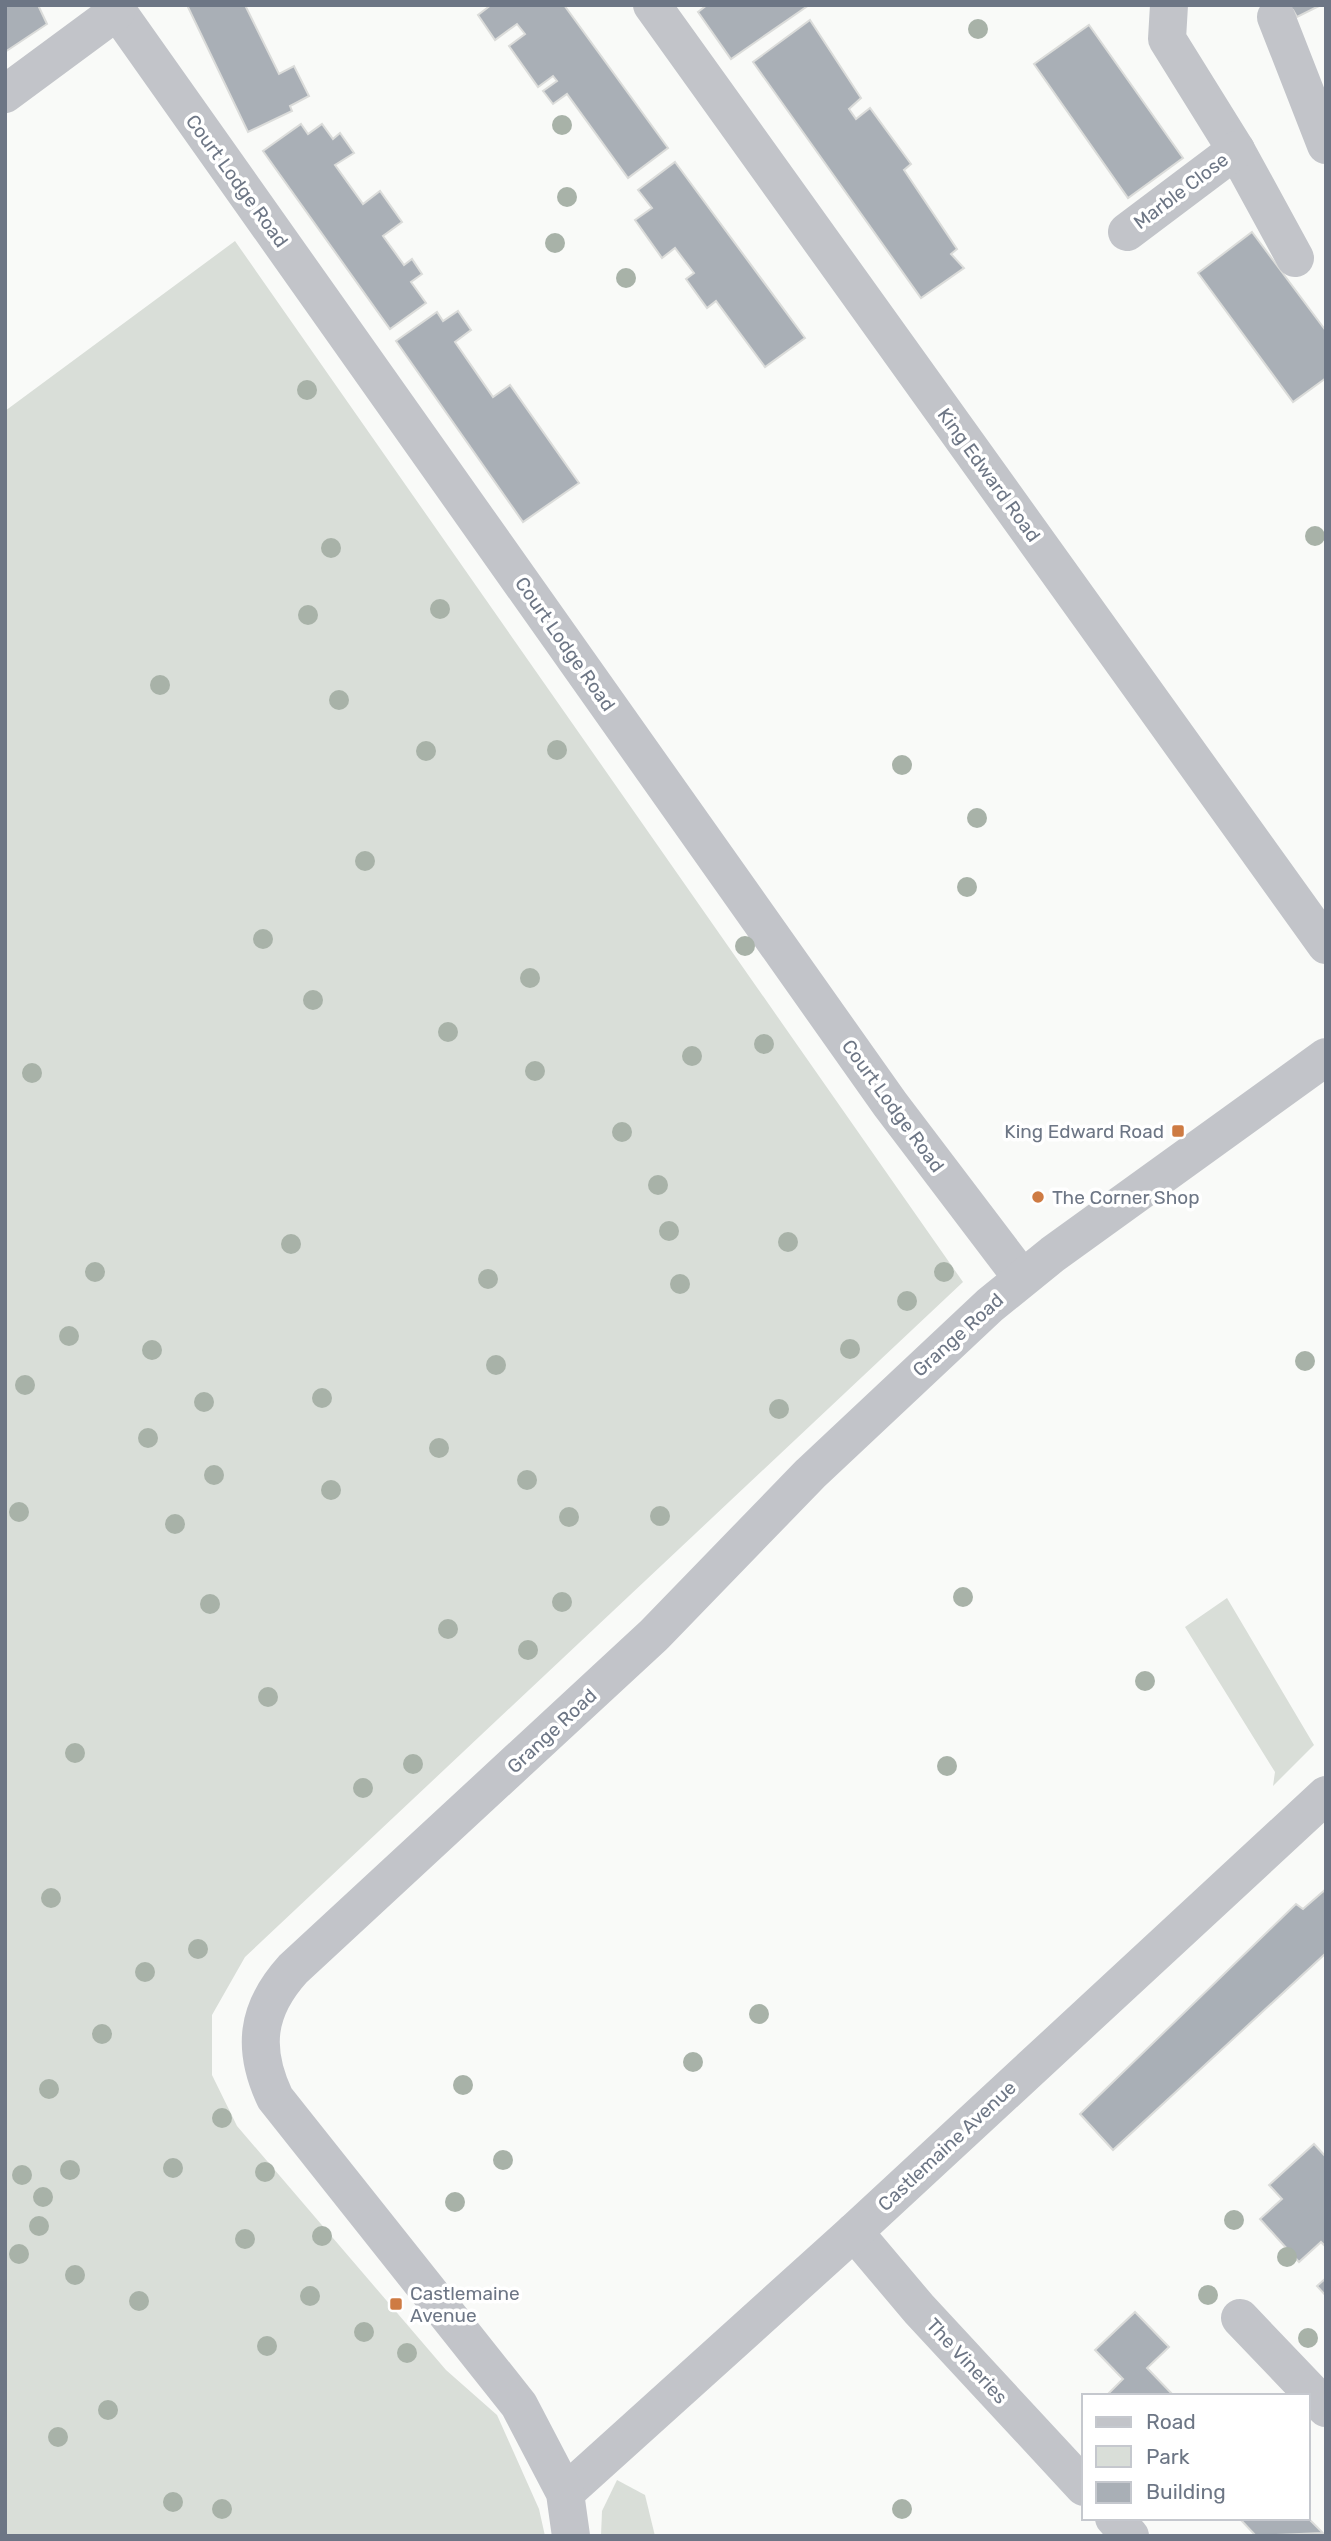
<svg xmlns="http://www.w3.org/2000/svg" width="1331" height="2541" viewBox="0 0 1331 2541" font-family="Rubik,sans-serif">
	<rect width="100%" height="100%" fill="#f9faf8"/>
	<!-- green -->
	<g fill="#d9ded8">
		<path d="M235,241L963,1282L245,1957L212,2015V2075L237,2126L446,2370L497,2415L539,2509L545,2536H5V411Z"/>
		<path d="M1227,1598L1314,1745L1273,1786L1275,1772L1185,1627Z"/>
		<path d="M617,2480L645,2495L655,2536H601L602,2511Z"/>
	</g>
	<!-- building -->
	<g fill="#a9afb6" stroke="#dbdcda" stroke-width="2">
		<path d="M5,5H38L47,24L5,52Z"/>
		<path d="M187,5H245L279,74L294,66L309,96L290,106L292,111L248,132Z"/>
		<path d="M491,5H564L668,148L628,178L567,94L553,104L543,91L557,81L553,76L538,87L509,46L525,34L517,24L495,40L478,15Z"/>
		<path d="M707,5H809L731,59L698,12Z"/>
		<path d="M1270,5H1321L1297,17L1293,10Z"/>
		<path d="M810,20L861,98L849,109L856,119L870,108L911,164L904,170L957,249L951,254L964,268L921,298L753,62Z"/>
		<path d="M1089,25L1183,158L1128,198L1034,64Z"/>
		<path d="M301,124L308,134L322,124L333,139L340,133L354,153L335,165L363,204L380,191L402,222L383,236L404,265L412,259L422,274L411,282L426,303L390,329L263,151Z"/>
		<path d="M675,162L805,338L765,367L716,301L707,308L686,279L694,273L675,248L662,258L635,220L652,208L638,190Z"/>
		<path d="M1252,232L1326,331V378L1293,402L1198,273Z"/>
		<path d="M458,311L471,330L455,342L493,397L510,385L579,483L523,522L396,341L437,312L443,321Z"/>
		<path d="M1326,1889V1953L1113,2150L1080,2114L1296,1904L1303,1909Z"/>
		<path d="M1314,2144L1326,2157V2247L1321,2242L1299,2262L1260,2219L1282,2199L1269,2185Z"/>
		<path d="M1326,2278V2296L1317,2286Z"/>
		<path d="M1135,2312L1169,2347L1147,2368L1174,2396H1106L1123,2379L1095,2350Z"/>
		<path d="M1239,2518H1308L1323,2533L1256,2536Z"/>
	</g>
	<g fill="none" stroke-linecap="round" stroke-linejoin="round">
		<!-- minor -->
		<g stroke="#c2c4c9" stroke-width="38">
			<path d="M113,5L890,1104L1022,1278"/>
			<path d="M652,5L1326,945"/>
			<path d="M1169,5L1167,39L1236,150L1295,258"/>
			<path d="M1276,17L1326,145"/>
			<path d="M5,94L116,12"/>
			<path d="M1127,232L1236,150"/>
			<path d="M854,2232L919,2309L1084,2487"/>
			<path d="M1240,2318L1326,2408"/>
			<path d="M565,2493L854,2232L1326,1795"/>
			<path d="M1114,2518L1130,2536"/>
			<path d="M571,2536L565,2493L519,2405L275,2098C252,2049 256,2010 293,1969L654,1635L810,1474L990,1305L1053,1254L1326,1057"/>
		</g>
	</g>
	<!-- trees -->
	<g fill="#a8b2a8">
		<circle cx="978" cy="29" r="10"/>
		<circle cx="562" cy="125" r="10"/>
		<circle cx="567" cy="197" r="10"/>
		<circle cx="555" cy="243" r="10"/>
		<circle cx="626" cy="278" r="10"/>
		<circle cx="307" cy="390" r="10"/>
		<circle cx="1315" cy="536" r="10"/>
		<circle cx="331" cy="548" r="10"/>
		<circle cx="440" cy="609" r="10"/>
		<circle cx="308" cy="615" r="10"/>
		<circle cx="160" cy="685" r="10"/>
		<circle cx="339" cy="700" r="10"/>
		<circle cx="557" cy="750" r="10"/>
		<circle cx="426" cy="751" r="10"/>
		<circle cx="902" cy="765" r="10"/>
		<circle cx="977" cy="818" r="10"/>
		<circle cx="365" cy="861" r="10"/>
		<circle cx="967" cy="887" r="10"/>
		<circle cx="263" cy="939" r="10"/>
		<circle cx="745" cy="946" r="10"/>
		<circle cx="530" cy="978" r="10"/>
		<circle cx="313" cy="1000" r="10"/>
		<circle cx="448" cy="1032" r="10"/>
		<circle cx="764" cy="1044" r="10"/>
		<circle cx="692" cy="1056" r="10"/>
		<circle cx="535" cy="1071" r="10"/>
		<circle cx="32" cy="1073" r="10"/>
		<circle cx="622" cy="1132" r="10"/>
		<circle cx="658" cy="1185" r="10"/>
		<circle cx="669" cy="1231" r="10"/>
		<circle cx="788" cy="1242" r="10"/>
		<circle cx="291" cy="1244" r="10"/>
		<circle cx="95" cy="1272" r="10"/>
		<circle cx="944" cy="1272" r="10"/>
		<circle cx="488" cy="1279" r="10"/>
		<circle cx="680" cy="1284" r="10"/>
		<circle cx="907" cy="1301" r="10"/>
		<circle cx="69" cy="1336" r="10"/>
		<circle cx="850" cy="1349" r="10"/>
		<circle cx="152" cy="1350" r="10"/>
		<circle cx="1305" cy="1361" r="10"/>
		<circle cx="496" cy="1365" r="10"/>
		<circle cx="25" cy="1385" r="10"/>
		<circle cx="322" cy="1398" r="10"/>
		<circle cx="204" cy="1402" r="10"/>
		<circle cx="779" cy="1409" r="10"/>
		<circle cx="148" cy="1438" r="10"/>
		<circle cx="439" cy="1448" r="10"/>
		<circle cx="214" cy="1475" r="10"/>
		<circle cx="527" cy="1480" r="10"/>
		<circle cx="331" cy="1490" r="10"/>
		<circle cx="19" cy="1512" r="10"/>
		<circle cx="660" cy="1516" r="10"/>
		<circle cx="569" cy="1517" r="10"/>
		<circle cx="175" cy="1524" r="10"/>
		<circle cx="963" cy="1597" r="10"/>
		<circle cx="562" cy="1602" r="10"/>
		<circle cx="210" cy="1604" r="10"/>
		<circle cx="448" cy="1629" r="10"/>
		<circle cx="528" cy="1650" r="10"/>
		<circle cx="1145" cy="1681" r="10"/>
		<circle cx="268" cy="1697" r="10"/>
		<circle cx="75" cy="1753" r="10"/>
		<circle cx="413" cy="1764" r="10"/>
		<circle cx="947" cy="1766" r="10"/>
		<circle cx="363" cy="1788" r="10"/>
		<circle cx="51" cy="1898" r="10"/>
		<circle cx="198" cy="1949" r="10"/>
		<circle cx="145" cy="1972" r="10"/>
		<circle cx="759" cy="2014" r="10"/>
		<circle cx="102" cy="2034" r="10"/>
		<circle cx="693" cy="2062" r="10"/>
		<circle cx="463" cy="2085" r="10"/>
		<circle cx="49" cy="2089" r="10"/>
		<circle cx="222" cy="2118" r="10"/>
		<circle cx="503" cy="2160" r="10"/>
		<circle cx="173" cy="2168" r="10"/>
		<circle cx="70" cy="2170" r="10"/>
		<circle cx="265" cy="2172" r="10"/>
		<circle cx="22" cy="2175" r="10"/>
		<circle cx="43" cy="2197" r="10"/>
		<circle cx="455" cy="2202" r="10"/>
		<circle cx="1234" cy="2220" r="10"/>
		<circle cx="39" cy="2226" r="10"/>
		<circle cx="322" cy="2236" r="10"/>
		<circle cx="245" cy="2239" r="10"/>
		<circle cx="19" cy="2254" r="10"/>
		<circle cx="1287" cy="2257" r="10"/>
		<circle cx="75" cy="2275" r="10"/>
		<circle cx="1208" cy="2295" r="10"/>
		<circle cx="310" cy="2296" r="10"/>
		<circle cx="139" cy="2301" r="10"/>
		<circle cx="364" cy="2332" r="10"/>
		<circle cx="1308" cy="2338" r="10"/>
		<circle cx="267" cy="2346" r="10"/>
		<circle cx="407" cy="2353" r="10"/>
		<circle cx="108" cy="2410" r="10"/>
		<circle cx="58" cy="2437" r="10"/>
		<circle cx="173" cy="2502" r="10"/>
		<circle cx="222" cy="2509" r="10"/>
		<circle cx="902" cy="2509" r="10"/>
	</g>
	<!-- markers -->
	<g fill="#ce7b43" stroke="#fff" stroke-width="2.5">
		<rect x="1171" y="1124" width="14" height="14" rx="3.5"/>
		<circle cx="1038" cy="1197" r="7"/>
		<rect x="389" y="2297" width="14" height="14" rx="3.5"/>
	</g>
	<g text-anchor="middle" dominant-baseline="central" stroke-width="7" stroke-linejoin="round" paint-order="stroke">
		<!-- street labels -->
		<g font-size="19" fill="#6d7685" stroke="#fff">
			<text transform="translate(237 181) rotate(54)">Court Lodge Road</text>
			<text transform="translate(1181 191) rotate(-37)">Marble Close</text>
			<text transform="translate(989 475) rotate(54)">King Edward Road</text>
			<text transform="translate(565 644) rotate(55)">Court Lodge Road</text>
			<text transform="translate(893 1106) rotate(54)">Court Lodge Road</text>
			<text transform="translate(958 1335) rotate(-42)">Grange Road</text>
			<text transform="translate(552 1731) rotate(-43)">Grange Road</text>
			<text transform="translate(947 2146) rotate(-43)">Castlemaine Avenue</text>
			<text transform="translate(967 2361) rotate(47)">The Vineries</text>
		</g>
		<!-- poi labels -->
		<g font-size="19" fill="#6d7685" stroke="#fff" text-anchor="start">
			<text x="1164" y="1131" text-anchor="end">King Edward Road</text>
			<text x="1052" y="1197">The Corner Shop</text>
			<text x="410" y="2293">Castlemaine<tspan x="410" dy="22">Avenue</tspan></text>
		</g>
	</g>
	<!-- border -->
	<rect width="1331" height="2541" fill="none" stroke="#6d7685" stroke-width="14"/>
	<!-- legend -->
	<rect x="1082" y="2394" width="228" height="126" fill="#ffffff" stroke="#c5c8ce" stroke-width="2"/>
	<rect x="1096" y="2417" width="35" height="10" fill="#c2c4c9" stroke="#c5c8ce" stroke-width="2"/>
	<text x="1146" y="2429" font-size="21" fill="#6d7685">Road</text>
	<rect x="1096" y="2446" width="35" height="21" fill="#d9ded8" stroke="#c5c8ce" stroke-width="2"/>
	<text x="1146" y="2464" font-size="21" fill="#6d7685">Park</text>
	<rect x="1096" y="2482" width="35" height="21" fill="#a9afb6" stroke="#c5c8ce" stroke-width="2"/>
	<text x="1146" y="2499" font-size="21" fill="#6d7685">Building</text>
</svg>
